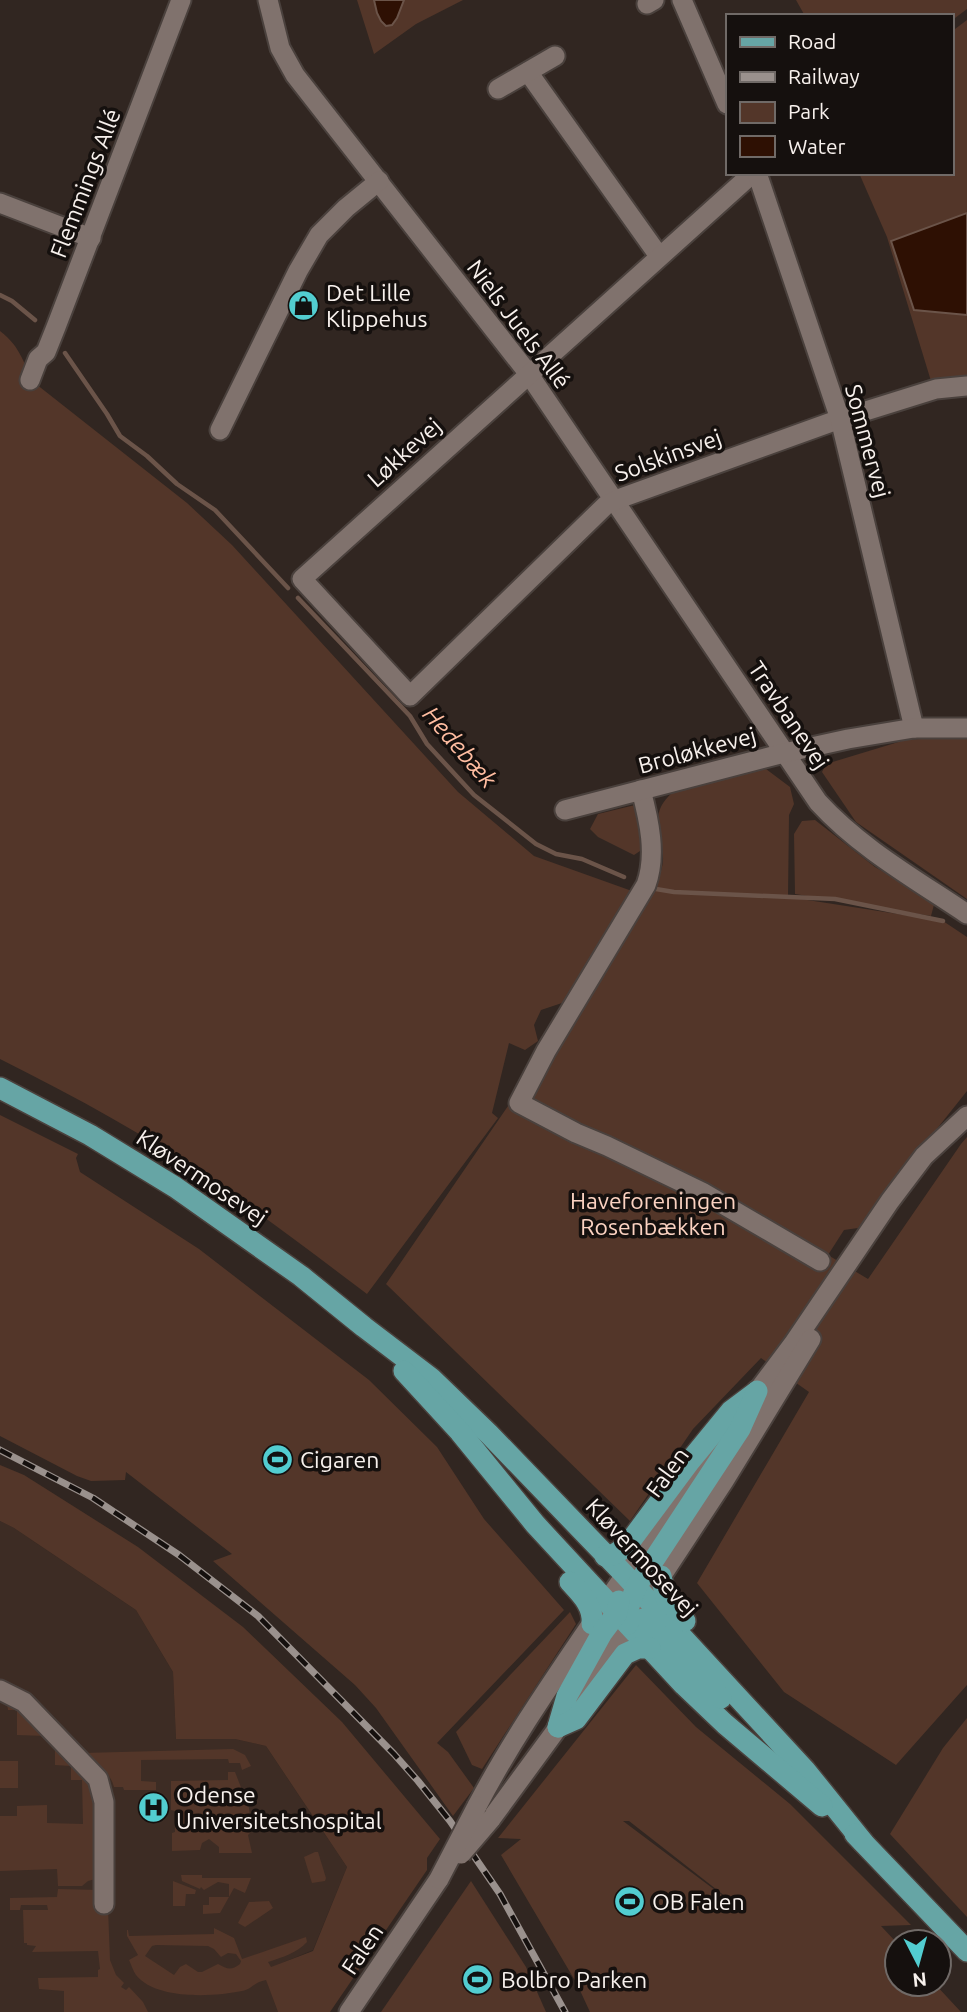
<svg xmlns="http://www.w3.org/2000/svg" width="967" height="2012" viewBox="0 0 967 2012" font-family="Ubuntu,sans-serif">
	<rect width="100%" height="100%" fill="#312621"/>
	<!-- built -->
	<path fill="#3d2c24" d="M0,1521L14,1528L136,1610L173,1672L176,1739H235L266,1746L347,1867L313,1950L263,1971L278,2012H0Z"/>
	<!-- green -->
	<g fill="#533629" fill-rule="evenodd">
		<path d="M357,0H463L416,24L374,54Z"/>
		<path d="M796,0H967V9L951,21V16H805Z"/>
		<path d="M967,20V379L931,381L887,237L859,173H951V32Z"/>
		<path d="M0,331C23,349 21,362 36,384L187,503L232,545L458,792L534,856L632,891L568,1001L541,1010L534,1025L538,1041L525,1050L509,1043L492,1113L498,1118L367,1294C319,1258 271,1221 221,1187C152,1138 76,1097 0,1059Z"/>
		<path d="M967,736V899L856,822L822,772L826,764L905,740Z"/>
		<path d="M766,769L790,787L794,804L789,815L788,897L943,921L967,937V1091L858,1228L844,1230L828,1255L868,1279L961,1144L967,1137V1685L896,1765L784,1692L697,1583L809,1392L761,1358L693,1429L630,1521L386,1284L508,1106L636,888L656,889C658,880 662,870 663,861C664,831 646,816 673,792Z"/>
		<path d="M635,805L640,817L643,849L634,855L598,837L590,829L598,814Z"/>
		<path d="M815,820L875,867L935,901L931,916L795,894L794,834L802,821Z"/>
		<path d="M0,1115L78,1154L76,1158L80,1172L199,1249L369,1380L437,1447L484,1519L564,1610L437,1743L448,1752L474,1788L453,1816L376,1708L355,1685L213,1561L232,1554L126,1472L125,1480L91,1481L77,1476L0,1436Z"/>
		<path d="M0,1465L24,1475L138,1547L243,1627L342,1722L440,1839L427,1858V1870L330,2012H278L266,1980C254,1982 252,1989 242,1991C213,1997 156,2000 136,1975C133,1971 131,1964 129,1960L138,1955L127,1936V1930H128L129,1936L214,1934V1928L234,1938L242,1959L306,1937L307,1942C297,1953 283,1957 268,1962L271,1967L313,1951L347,1867L266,1746L235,1739H176L173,1672L136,1610L14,1528L0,1521ZM156,1945L208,1946L214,1949L221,1957L228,1953L236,1954L241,1961L240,1964C231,1971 227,1969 218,1964L202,1972H198L186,1964L180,1967L174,1975L145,1956L152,1946Z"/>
		<path d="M570,1612L576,1624L482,1769L472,1765L456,1732Z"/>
		<path d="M636,1665L696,1727L790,1804L911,1925L881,1926L897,1943V1984H935L961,2012H590L577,1984L501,1855L521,1839L498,1838ZM623,1821H629L744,1911H743Z"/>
		<path d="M6,1697L46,1736L17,1735V1710H8Z"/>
		<path d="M967,1718V1917L890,1834L943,1748Z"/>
		<path d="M55,1741L94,1781L99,1878L88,1881L82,1886H58L57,1869L0,1871V1816H17V1806L47,1805V1823L83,1824L82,1780H71V1766L55,1765Z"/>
		<path d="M233,1749L245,1755L251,1766L242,1770L240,1763H229L228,1759L141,1760V1781L156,1782V1790H124L123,1787H114C108,1767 97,1766 83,1753Z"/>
		<rect x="0" y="1761" width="18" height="27"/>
		<path d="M228,1772H235L249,1808L252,1831L248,1835L252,1853H219V1847L209,1839L202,1843L200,1850L172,1851V1833L175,1832V1811L171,1810V1781L228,1780Z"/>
		<path d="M315,1852H318L326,1878L325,1881L312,1883L304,1857Z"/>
		<path d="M181,1875H202V1878H251L245,1893L234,1888L220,1913L203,1914V1905H209V1897H229V1884L218,1882L204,1890L201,1887L200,1889L182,1881Z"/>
		<path d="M173,1881L196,1890L195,1894H186L185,1906H173Z"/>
		<path d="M471,1881L526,1967L546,2012H381Z"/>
		<path d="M58,1889L100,1890L108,1908L110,1960L116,1975L124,1983L121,1987L126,1990L129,1987L143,2002L148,2012H64V1991L39,1989L38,1978L98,1977V1970L100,1969L98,1951L32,1952L36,1946L27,1945V1943H24L23,1910H48L47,1905H21L20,1910H10V1898L57,1897Z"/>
		<path d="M269,1901L273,1908L245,1927L238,1923L249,1902Z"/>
	</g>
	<!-- water -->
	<g fill="#2e1003" stroke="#6b5449" stroke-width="2">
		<path d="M374,0H404L397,18L392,25L386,26L381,21L377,13Z"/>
		<path d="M967,213V315L914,310L891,241Z"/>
	</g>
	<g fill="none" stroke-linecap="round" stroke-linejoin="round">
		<!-- stream -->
		<g stroke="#6b5449" stroke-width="4.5">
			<path d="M0,295L12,301L35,320"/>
			<path d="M65,353L107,414L120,436L147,456L177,484L215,510L288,588"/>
			<path d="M298,598L410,716L427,744L474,795L536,844L556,854L582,859L624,877"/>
			<path d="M656,889L674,892L835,899L943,921"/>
		</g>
		<defs>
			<g id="minor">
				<path d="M268,0L280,48L295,75L528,373L818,802C860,848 915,879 967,914"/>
				<path d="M682,0L727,104"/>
				<path d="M647,4L654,0"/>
				<path d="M528,72L659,256"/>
				<path d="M498,89L555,56"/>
				<path d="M753,173L302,579L410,696L606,505L621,498L840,419L936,389L967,386"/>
				<path d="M757,173L840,419L914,728"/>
				<path d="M0,203L91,238"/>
				<path d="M30,380L38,359L46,352L56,327L181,0"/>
				<path d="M220,430L298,271L319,235L346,208L379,181"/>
				<path d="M641,790C649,820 657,855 646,885L546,1051L519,1103L576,1133L607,1146L702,1192L820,1261"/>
				<path d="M565,810L784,753L848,739L914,728H967"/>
				<path d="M748,1404L793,1344L890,1201L924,1156L967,1116"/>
				<path d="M653,1589L724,1481L811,1339"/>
				<path d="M0,1690L24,1702L98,1779L104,1802V1904"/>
				<path d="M477,1806C510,1743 550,1685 590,1626C634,1561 680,1497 726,1434"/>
				<path d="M491,1819L554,1733L636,1613"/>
				<path d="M349,2012L439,1879"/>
			</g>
			<g id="major">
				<path d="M0,1088L90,1135L175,1187L301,1276L364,1327L431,1378L489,1434L624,1574L805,1770L863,1842"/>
				<path d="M404,1371L460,1432L535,1524L684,1685L725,1724L822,1806"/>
				<path d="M605,1556L613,1555L626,1547L690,1461L731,1411L755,1393"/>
				<path d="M661,1576L666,1598L685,1621"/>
				<path d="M570,1582C581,1594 594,1606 592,1624"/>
				<path d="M643,1619L721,1698"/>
				<path d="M628,1624V1609L636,1587L740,1429L757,1391"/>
				<path d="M558,1727L567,1696L602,1633L617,1613L619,1601"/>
				<path d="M558,1727L576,1719L625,1654L638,1648H650"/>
				<path d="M855,1834L967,1951"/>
			</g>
		</defs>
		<!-- minor casing -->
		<use href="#minor" stroke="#4a413d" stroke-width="23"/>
		<!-- major casing -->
		<use href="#major" stroke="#4a413d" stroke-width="24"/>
		<!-- minor -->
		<use href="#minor" stroke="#80726d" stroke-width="19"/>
		<!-- major -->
		<use href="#major" stroke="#66a5a5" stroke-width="21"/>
		<defs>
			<path id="rail" d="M0,1450L93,1498L179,1555L258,1616L394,1754L418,1781L450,1821L500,1894L565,2012"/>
		</defs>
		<!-- rail casing -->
		<use href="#rail" stroke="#9a918d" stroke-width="7"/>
		<!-- rail -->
		<use href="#rail" stroke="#15100e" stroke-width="4.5" stroke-dasharray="13" stroke-linecap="butt"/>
		<defs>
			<g id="minor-bridge">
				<path d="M461,1854L491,1819"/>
				<path d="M439,1879L477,1806"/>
			</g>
		</defs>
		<!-- minor-bridge casing -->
		<use href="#minor-bridge" stroke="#4a413d" stroke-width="23" stroke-linecap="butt"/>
		<!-- minor-bridge -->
		<use href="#minor-bridge" stroke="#80726d" stroke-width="19"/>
	</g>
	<!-- icons -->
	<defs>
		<symbol id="shop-disc" viewBox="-11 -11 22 22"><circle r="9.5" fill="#52cdd0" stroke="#15100e"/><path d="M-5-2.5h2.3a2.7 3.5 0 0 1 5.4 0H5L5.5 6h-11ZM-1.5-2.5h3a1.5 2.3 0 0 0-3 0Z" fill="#111"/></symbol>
		<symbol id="stadium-disc" viewBox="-11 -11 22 22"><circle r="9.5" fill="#52cdd0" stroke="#15100e"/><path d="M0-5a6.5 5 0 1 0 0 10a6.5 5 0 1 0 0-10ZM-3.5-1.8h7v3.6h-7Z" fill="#111"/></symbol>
		<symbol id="hospital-disc" viewBox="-11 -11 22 22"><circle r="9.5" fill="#52cdd0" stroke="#15100e"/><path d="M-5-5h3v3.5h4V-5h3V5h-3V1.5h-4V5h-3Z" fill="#111"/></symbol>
	</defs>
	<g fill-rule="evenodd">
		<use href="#shop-disc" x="286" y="288" width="35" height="35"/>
		<use href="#stadium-disc" x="260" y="1442" width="35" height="35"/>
		<use href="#hospital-disc" x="136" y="1790" width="35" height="35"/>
		<use href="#stadium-disc" x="612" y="1884" width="35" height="35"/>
		<use href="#stadium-disc" x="460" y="1962" width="35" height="35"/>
	</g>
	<g text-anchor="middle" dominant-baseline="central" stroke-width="7" stroke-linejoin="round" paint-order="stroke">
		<!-- street labels -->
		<g font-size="23" fill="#f8f1ed" stroke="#15100e">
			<text transform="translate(85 183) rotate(-69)">Flemmings Allé</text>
			<text transform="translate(519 324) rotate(53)">Niels Juels Allé</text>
			<text transform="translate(868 441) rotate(75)">Sommervej</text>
			<text transform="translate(404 452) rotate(-42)">Løkkevej</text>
			<text transform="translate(668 455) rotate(-20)">Solskinsvej</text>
			<text transform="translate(789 715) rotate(56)">Travbanevej</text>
			<text transform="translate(697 750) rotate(-15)">Broløkkevej</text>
			<text transform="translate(202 1177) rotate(34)">Kløvermosevej</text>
			<text transform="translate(667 1472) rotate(-54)">Falen</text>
			<text transform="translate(642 1557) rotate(47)">Kløvermosevej</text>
			<text transform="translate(362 1949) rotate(-56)">Falen</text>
		</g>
		<!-- poi labels -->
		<g font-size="23" fill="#f8f1ed" stroke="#15100e" text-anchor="start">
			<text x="326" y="292">Det Lille<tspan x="326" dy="26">Klippehus</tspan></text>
			<text x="300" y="1459">Cigaren</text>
			<text x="176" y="1794">Odense<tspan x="176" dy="26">Universitetshospital</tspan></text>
			<text x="652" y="1901">OB Falen</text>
			<text x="501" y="1979">Bolbro Parken</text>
		</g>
		<!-- park labels -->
		<g font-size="23" fill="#fcd3c2" stroke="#15100e">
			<text x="653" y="1200">Haveforeningen<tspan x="653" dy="26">Rosenbækken</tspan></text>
		</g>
		<!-- water labels -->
		<g font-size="24" font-style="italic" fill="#ffbda1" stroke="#15100e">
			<text transform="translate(460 747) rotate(49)">Hedebæk</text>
		</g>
	</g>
	<!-- legend -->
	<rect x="726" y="14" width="228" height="161" fill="#15100e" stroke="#706a67" stroke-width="2"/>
	<rect x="740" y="37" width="35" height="10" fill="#66a5a5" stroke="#706a67" stroke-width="2"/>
	<text x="788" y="49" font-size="21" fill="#f8f1ed">Road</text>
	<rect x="740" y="72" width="35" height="10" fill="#9a918d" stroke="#706a67" stroke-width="2"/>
	<text x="788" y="84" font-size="21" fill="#f8f1ed">Railway</text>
	<rect x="740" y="102" width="35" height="21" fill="#533629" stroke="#706a67" stroke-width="2"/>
	<text x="788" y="119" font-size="21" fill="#f8f1ed">Park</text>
	<rect x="740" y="136" width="35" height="21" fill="#2e1003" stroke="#706a67" stroke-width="2"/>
	<text x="788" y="154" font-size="21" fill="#f8f1ed">Water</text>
	<!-- north arrow -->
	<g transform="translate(918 1963) rotate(174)"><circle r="33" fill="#15100e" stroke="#706a67" stroke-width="2"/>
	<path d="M0-5L12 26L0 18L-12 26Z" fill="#52cdd0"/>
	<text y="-10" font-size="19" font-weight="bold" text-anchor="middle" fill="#f8f1ed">N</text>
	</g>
</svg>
